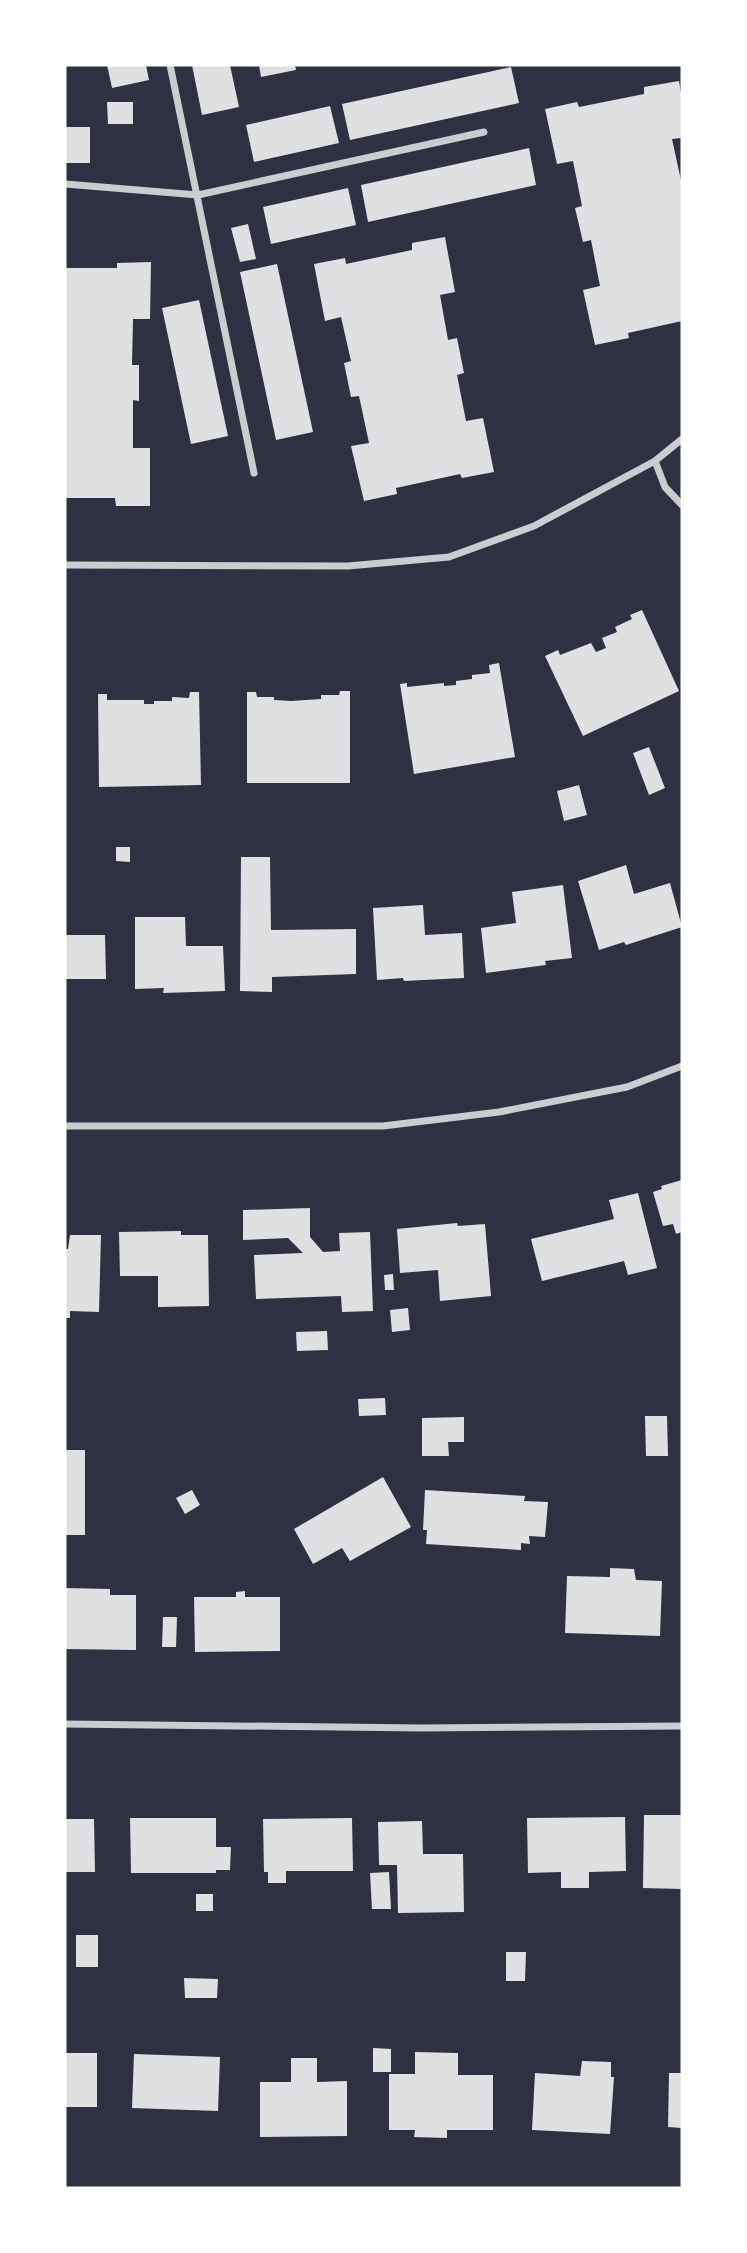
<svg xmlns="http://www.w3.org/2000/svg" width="747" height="2253" viewBox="0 0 747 2253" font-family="Lato,sans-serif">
	<rect width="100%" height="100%" fill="#2d3142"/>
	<!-- building -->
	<g fill="#e0e0e3">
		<path d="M107,65H146L149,80L112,88Z"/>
		<path d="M192,65H230L239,107L202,115Z"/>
		<path d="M259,65H295L296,70L261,77Z"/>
		<path d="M511,67L519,103L350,140L342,104Z"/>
		<path d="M679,81L682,99V138L672,139L682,185V321L628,333L629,338L595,345L583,290L600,286L591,240L583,242L575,208L582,206L573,161L557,164L545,109L577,102L579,107L644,94V87Z"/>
		<path d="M107,102H133V124H108Z"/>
		<path d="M330,106L339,143L254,162L246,125Z"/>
		<rect x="65" y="127" width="25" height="36"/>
		<path d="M529,148L536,185L368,222L361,185Z"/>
		<path d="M348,188L356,225L271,244L263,207Z"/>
		<path d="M248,224L256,259L240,262L231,228Z"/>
		<path d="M445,237L455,292L440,295L448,340L457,338L464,373L457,375L466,421L483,418L494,472L462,478L460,474L396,488L397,494L364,501L351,446L369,443L359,396L351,397L344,363L351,361L341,317L325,321L314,264L345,258L346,264L412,250V243Z"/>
		<path d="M151,262L150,319H133L132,365H139V401L133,400V448H150V506H116L115,498H65V268H117V263Z"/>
		<path d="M277,264L313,432L276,440L240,272Z"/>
		<path d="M199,300L228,436L191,444L162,308Z"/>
		<path d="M642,610L679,691L583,736L545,656L558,650L560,655L591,643L596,652L606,648L602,638L617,632L615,627L632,619L630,615Z"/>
		<path d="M499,663L515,757L414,774L400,684L407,683V687L444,683V686L456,685V681L472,679V675L490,673L489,665Z"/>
		<path d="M340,691H350V783H247V692H256L257,697H274V700L291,701L321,699V695H339Z"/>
		<path d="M190,692H199L201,785L99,787L98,694H107V700H144V704H154V701H172V697L189,698Z"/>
		<path d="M649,747L665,788L649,795L633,753Z"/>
		<path d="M579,785L587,815L564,821L557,791Z"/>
		<path d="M116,847H130V862L116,861Z"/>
		<path d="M241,857H270L271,930L356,929V974L272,977V992L240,991Z"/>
		<path d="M626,865L634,894L670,883L682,927L626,945L624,942L599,950L578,881Z"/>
		<path d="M563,885L572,958L545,961L546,965L486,973L481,928L516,923L512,892Z"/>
		<path d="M423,905L425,935L462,933L464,978L404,981L403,978L377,980L373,908Z"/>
		<path d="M135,917H185L186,946H223L225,991L163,993L164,988L135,989Z"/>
		<path d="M65,935H105L106,979H65Z"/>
		<path d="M682,1180V1232L676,1234L673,1224L663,1226L653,1192L662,1189L661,1186Z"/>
		<path d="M638,1193L657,1268L628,1275L624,1261L542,1281L531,1239L614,1219L609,1200Z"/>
		<path d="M310,1208V1237L323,1252L340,1251L339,1233L370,1232L373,1311L342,1312L341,1296L256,1299L254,1255L303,1253L288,1238L243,1240V1210Z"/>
		<path d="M457,1223L458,1226L485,1224L491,1296L440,1301L438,1270L400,1273L397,1229Z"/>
		<path d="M181,1231V1235H208L209,1306L158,1307V1276H120L119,1232Z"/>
		<path d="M70,1235H101L99,1312L70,1311V1318H65V1249H68Z"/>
		<path d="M393,1274L394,1290H385L384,1275Z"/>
		<path d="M408,1308L410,1330L392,1332L390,1310Z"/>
		<path d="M327,1331L328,1350L297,1351L296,1332Z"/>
		<path d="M385,1398L386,1415L359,1416L358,1399Z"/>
		<path d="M645,1416H667L668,1456H646Z"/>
		<path d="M464,1417V1442H448L449,1456H422V1418Z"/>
		<rect x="65" y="1450" width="20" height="85"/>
		<path d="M383,1477L411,1527L350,1561L342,1548L313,1564L294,1529Z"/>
		<path d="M192,1490L200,1505L185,1514L176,1498Z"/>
		<path d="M425,1490L525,1496L524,1501L548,1502L545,1537L529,1536L530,1544L521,1543V1550L426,1544L427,1530H423Z"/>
		<path d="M610,1568L634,1569L636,1580L662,1581L660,1636L565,1633L567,1576L610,1577Z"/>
		<path d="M65,1588L110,1589V1595H136V1650L65,1649Z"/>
		<path d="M245,1591V1597H280V1651L195,1652L194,1597H236V1592Z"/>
		<path d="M163,1617H177L176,1647H162Z"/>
		<path d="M644,1815H682V1889L643,1888Z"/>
		<path d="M625,1817L626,1871L589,1872V1888H561V1872L528,1873L527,1818Z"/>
		<path d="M130,1818H216V1847H231L230,1870H216V1873H131Z"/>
		<path d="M352,1818L353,1871H286V1883H268V1872H264L263,1819Z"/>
		<path d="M65,1819H94L95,1872H65Z"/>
		<path d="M422,1821L423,1854H463L464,1912L398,1913L397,1865H379L378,1822Z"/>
		<path d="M389,1872L391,1909H372L370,1873Z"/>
		<rect x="196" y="1894" width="17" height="17"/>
		<rect x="76" y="1935" width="22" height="32"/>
		<path d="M506,1952H526L525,1981H506Z"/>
		<path d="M184,1978L218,1979L217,1998H185Z"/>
		<path d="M373,2048L391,2049V2072H373Z"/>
		<path d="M415,2052L458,2053V2075H493V2130H447V2138L414,2137L415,2130H389V2074H415Z"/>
		<rect x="65" y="2053" width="32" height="54"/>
		<path d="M134,2054L220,2057L218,2111L132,2108Z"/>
		<path d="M291,2058H317V2082L347,2081V2136L260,2137V2082H291Z"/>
		<path d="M582,2061L611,2062V2077H614L610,2134L532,2130L535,2073L580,2076Z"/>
		<path d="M669,2073H682V2128L668,2127Z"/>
	</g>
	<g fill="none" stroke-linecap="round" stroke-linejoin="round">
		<!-- minor -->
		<g stroke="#caccd0" stroke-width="7">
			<path d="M170,65L254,473"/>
			<path d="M65,184L198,195L484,132"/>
			<path d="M682,439L655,461L665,487L682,505"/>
			<path d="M65,565L348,566L449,557L534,526L655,461"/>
			<path d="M65,1126H383L499,1112L627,1087L682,1066"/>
			<path d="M65,1724L421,1728L682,1726"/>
		</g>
	</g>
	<!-- border -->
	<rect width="747" height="2253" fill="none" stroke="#ffffff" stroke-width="133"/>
</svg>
